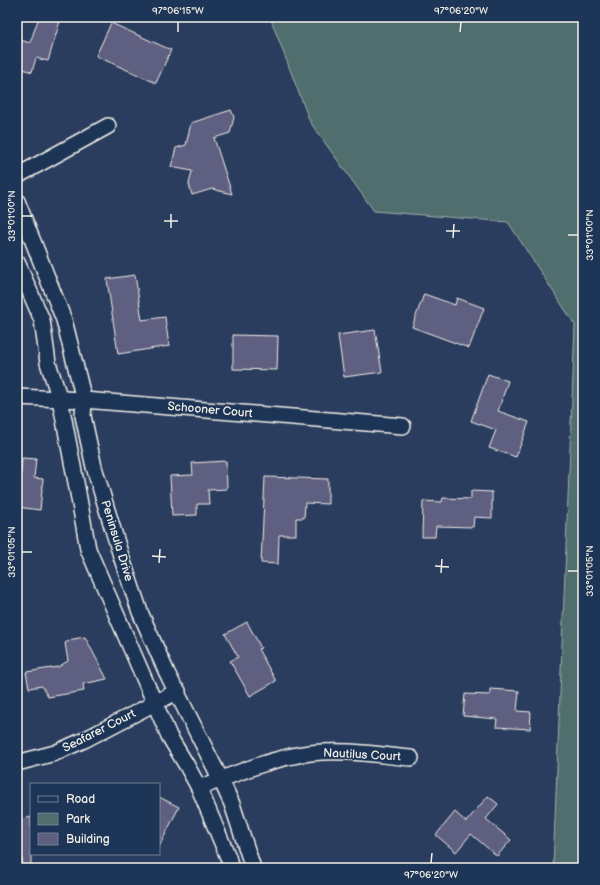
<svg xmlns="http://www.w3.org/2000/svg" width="600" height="885" viewBox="0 0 600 885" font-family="'Balsamiq Sans',sans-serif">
	<rect width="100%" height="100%" fill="#2a3d5f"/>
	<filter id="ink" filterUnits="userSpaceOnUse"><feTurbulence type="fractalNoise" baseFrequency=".025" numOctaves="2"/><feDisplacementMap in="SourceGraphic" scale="8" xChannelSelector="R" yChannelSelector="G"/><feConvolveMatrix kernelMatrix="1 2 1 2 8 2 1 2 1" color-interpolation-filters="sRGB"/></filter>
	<g filter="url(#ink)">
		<!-- green -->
		<path fill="#506e6d" stroke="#a2b0aa" d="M270,17H583V868H553L575,325L508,222L374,211L310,122Z"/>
		<!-- building -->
		<g fill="#5e5e81" stroke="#f4f1e8">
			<path d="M39,17H47L60,21L48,61L36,58L32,72L17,67V39L30,43Z"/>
			<path d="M111,23L171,50L156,83L96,56Z"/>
			<path d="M231,110L234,117L230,133L214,138L232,194L212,189L192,195L189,184L192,171L171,167L176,148L186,145L191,123Z"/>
			<path d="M135,275L142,320L165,317L169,346L118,354L107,279Z"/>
			<path d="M424,294L455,305L457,298L484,308L469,348L412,327Z"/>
			<path d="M375,330L382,372L344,377L338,335Z"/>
			<path d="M233,335L278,336L277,370L233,369Z"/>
			<path d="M488,374L508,381L498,411L529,422L516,457L489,448L496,430L471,421Z"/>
			<path d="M22,458L36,459L34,478L43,479L40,510L17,507V476H21Z"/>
			<path d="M226,461L227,489L208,490L209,504H197V515L172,516L170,476L193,475L192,463Z"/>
			<path d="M265,477L328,479V504L305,503L304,518H296V535H279L278,564L261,563Z"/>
			<path d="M471,491L492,492V518L474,517L473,527L436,526L435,537H422L423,501L442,502L443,498L471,499Z"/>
			<path d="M247,622L261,648L258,649L276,681L250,696L230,661L238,657L225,634Z"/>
			<path d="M85,637L107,679L83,684L84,691L48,697L42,686L29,688L26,672L58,667L68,661L65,643L73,639Z"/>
			<path d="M490,689L519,691L517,711L531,712L530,729L496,727L497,719L463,716L465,694L490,695Z"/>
			<path d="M488,796L498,804L486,819L511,840L497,856L471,834L456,852L436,835L455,812L466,822Z"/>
			<path d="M159,797L179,807L159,847Z"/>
			<path d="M31,817V868H24L17,838V821Z"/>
		</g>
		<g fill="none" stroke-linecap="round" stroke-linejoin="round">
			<defs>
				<g id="street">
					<path d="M17,176L108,126"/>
					<path d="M17,201L64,320L84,400L83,416L94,467L121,556L140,612L167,673L221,780L232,804L253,868"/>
					<path d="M17,262L42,320L48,363L60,399L78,493L88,549L169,736L187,766L199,788L228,857L231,868"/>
					<path d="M17,397L84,400L403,426"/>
					<path d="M17,763L55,753L84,740L178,691"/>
					<path d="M199,788C235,774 271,758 310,753C344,749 378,755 411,758"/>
				</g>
			</defs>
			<!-- street casing -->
			<use href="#street" stroke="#f4f1e8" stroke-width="18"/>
			<!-- street -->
			<use href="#street" stroke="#1d3557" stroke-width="15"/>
		</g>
	</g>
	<!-- ticks -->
	<path fill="none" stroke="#f4f1e8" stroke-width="1.5" d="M178,32V22M460,32L461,22M22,216H32M164,221H178M171,228V214M446,231H460M568,235H578M453,238L454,224M22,552H32M152,556L166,557M159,563L160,549M435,566L449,567M568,571H578M441,573L442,559M431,863L432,853"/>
	<g text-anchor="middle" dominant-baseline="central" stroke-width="3" stroke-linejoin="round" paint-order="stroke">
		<!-- street labels -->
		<g font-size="12" fill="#f4f1e8" stroke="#1d3557">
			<text transform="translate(210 410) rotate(5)">Schooner Court</text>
			<text transform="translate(117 541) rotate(73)">Peninsula Drive</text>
			<text transform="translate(99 731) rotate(-27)">Seafarer Court</text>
			<text transform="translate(362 755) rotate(3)">Nautilus Court</text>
		</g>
	</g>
	<!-- margin -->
	<rect width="600" height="885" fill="none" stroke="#1d3557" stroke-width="44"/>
	<!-- legend -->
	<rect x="30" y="783" width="130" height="72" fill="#1d3557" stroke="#738091"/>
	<rect x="38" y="796" width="20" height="6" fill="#1d3557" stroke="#738091"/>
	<text x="66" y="803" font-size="12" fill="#f4f1e8">Road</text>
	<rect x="38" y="813" width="20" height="12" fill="#506e6d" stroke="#738091"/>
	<text x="66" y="823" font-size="12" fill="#f4f1e8">Park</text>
	<rect x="38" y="833" width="20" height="12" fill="#5e5e81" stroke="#738091"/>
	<text x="66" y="843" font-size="12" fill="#f4f1e8">Building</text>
	<rect x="22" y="22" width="556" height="841" fill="none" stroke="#f4f1e8" stroke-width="1.5"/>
	<g font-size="10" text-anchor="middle" fill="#f4f1e8">
		<text x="178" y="14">97°06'15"W</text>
		<text x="461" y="14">97°06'20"W</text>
		<text transform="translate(11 216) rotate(-90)" y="4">33°01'00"N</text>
		<text transform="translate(589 235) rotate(-90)" y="4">33°01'00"N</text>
		<text transform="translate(11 552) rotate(-90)" y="4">33°01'05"N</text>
		<text transform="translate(589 571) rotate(-90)" y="4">33°01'05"N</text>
		<text x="431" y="878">97°06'20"W</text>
	</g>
</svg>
